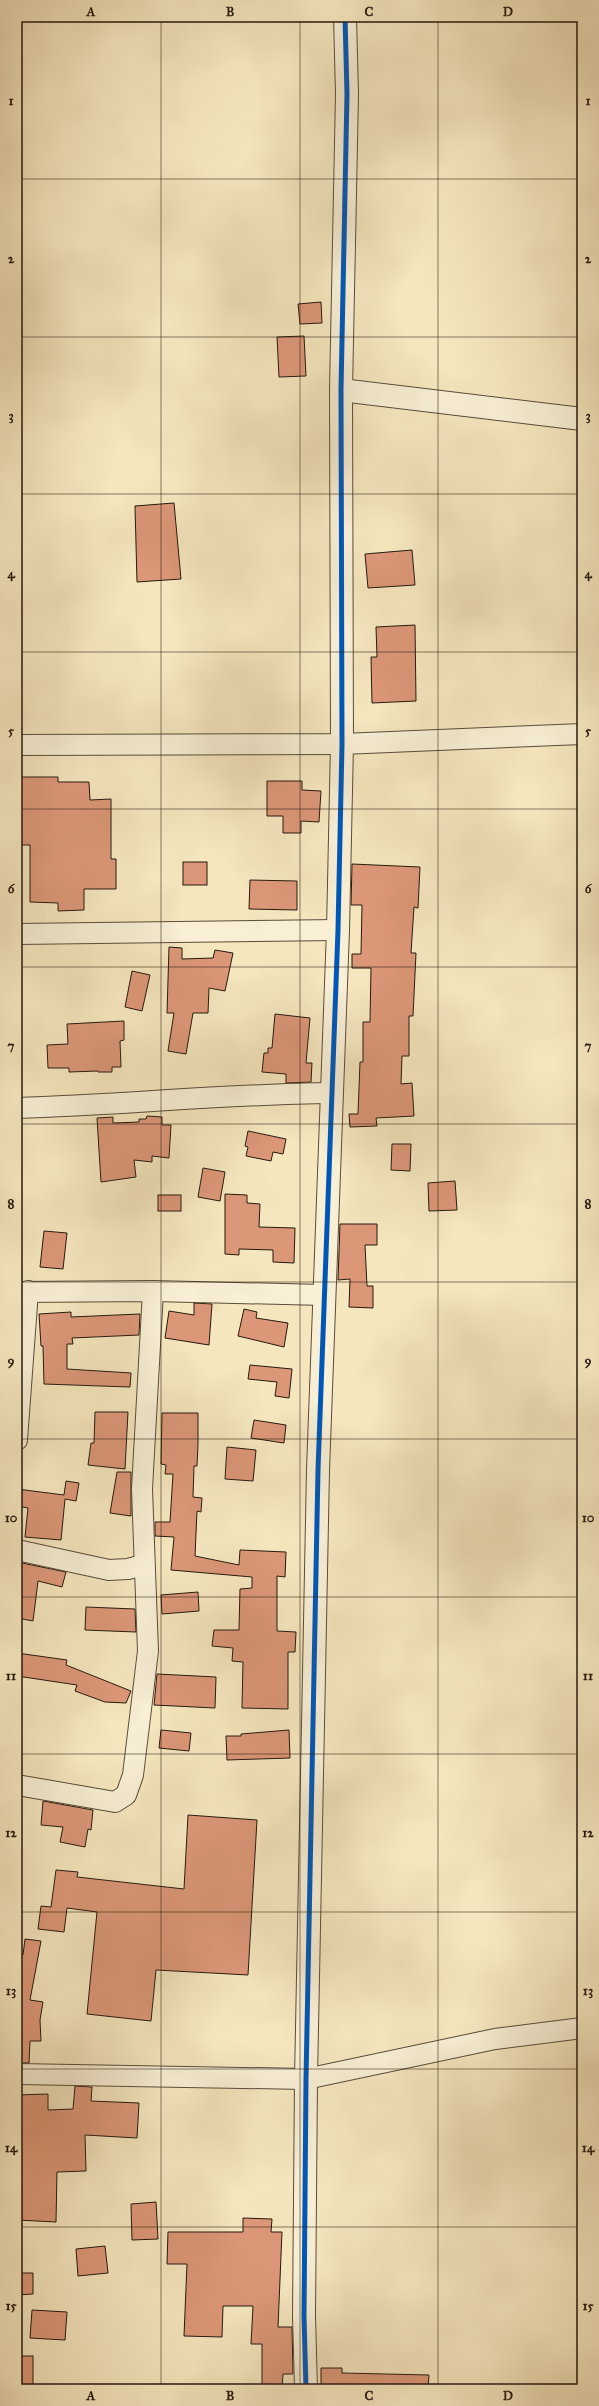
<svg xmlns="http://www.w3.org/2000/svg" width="599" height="2406" viewBox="0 0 599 2406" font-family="'IM FELL Great Primer',serif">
	<rect width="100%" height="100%" fill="#f5e6be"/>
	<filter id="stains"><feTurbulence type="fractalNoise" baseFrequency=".005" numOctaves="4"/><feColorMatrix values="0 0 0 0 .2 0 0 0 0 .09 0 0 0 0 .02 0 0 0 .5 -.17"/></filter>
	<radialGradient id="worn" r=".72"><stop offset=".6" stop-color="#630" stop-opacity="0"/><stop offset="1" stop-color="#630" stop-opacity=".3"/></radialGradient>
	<!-- building -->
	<g fill="#dc9778" stroke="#25190e">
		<path d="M321,302L322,323L300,324L298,304Z"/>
		<path d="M304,336L306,376L279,377L277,337Z"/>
		<path d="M174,503L181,579L137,582L135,506Z"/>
		<path d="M412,550L415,585L368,588L365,554Z"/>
		<path d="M415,625L416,701L372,703L371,657H377L376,627Z"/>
		<path d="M18,777H58V782H89L90,800L111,799V859H116V889H84V910L58,911V903L30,902V845H19Z"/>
		<path d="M267,781H302V790L321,791L319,822L301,821V833H283V816H267Z"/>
		<rect x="183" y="862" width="24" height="23"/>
		<path d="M352,864L420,867L418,908L414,907L411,953H416L413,1016H409V1056H402L401,1084L412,1083L414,1116L376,1118L377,1126L350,1127L349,1114H358L360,1062H363V1022H370L371,968H352V954H361L362,905H351Z"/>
		<path d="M250,880L297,881V910L249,909Z"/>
		<path d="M169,947L182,948V959L213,958L215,950L233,953L225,991L209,988L208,1013H193L186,1054L168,1051L174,1013H167Z"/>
		<path d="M132,971L150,975L142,1011L125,1007Z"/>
		<path d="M275,1014L310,1018L306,1063H312L311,1082L286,1083V1074L262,1072L264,1053H268V1048H272Z"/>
		<path d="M124,1021V1040L120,1041L121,1067H112V1072H98V1071L69,1072V1068H48L47,1045L68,1044L67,1024Z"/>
		<path d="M147,1116L162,1117V1125H171L169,1158L152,1156V1162L134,1160L136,1177L101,1182L97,1118L113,1117V1123L139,1122V1119H146Z"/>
		<path d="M248,1131L286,1139L283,1154L273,1152L271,1161L246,1156L248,1147L245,1146Z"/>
		<path d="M392,1144H411L410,1171L391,1170Z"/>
		<path d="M203,1168L225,1172L220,1201L198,1197Z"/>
		<path d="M455,1181L457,1210L429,1211L428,1183Z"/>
		<path d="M225,1194L247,1195V1203L260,1204L259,1227L295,1228L294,1263L273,1262V1250L239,1249V1255L225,1254Z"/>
		<rect x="158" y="1195" width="23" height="16"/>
		<path d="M340,1224H377V1245H365L367,1286H373V1308L349,1307L350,1279L338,1280Z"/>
		<path d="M44,1231L67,1233L63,1269L40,1267Z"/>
		<path d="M194,1303L212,1304L209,1345L165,1338L169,1311L194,1315Z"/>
		<path d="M244,1309L257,1312L256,1318L288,1323L284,1347L238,1336Z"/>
		<path d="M71,1312V1317L140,1314L139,1335L72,1338L73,1344H67V1369L131,1373L130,1387L44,1384L43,1346H41L39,1314Z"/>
		<path d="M250,1365L292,1369L289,1398L275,1396L277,1382L248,1379Z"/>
		<path d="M95,1412H128L125,1469L88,1465L91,1443H94Z"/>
		<path d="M162,1413H198V1444L197,1466H194L193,1497L202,1498L201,1512L197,1511L195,1556L239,1565L240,1550L286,1552L285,1577L277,1576V1631L296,1632L295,1652H288V1709L242,1708L243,1662L232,1661L233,1648L212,1646L214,1630H239L240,1589L252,1588V1577L171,1570L174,1537L155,1536V1522H170L173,1474H165L166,1465L161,1464Z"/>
		<path d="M254,1420L286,1425L284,1443L251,1438Z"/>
		<path d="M227,1447L256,1450L253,1481L225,1479Z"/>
		<path d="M117,1472H131V1516L110,1513Z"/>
		<path d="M66,1481L79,1483L76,1501L65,1499L61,1540L25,1537L28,1508L17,1506V1489L64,1495Z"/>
		<path d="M17,1562L66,1572L62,1587L38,1581L33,1621L17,1618Z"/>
		<path d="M198,1592L199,1611L162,1614L161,1595Z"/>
		<path d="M86,1607L135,1609L136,1632L85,1630Z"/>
		<path d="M17,1653L67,1660L66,1665L131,1691L126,1703L105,1702L75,1691L77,1685L17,1676Z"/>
		<path d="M157,1674L216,1677L215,1708L154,1705Z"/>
		<path d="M161,1730L191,1733L189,1751L159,1748Z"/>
		<path d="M289,1730L290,1758L227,1760L226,1736H241V1734Z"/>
		<path d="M43,1801L93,1810L91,1830L88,1829L85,1847L60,1842L63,1827L41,1825Z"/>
		<path d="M188,1815L257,1820L248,1975L156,1970L151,2021L87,2014L97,1912L67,1908L64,1932L38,1929L41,1906L51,1907L56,1870L78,1872L77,1877L184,1889Z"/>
		<path d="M25,1939L41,1941L30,2000L43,2002L40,2020L41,2041H30L29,2063H17V1954L23,1955Z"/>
		<path d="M75,2086L92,2087L91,2101L139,2103L137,2138L85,2135L86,2171L57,2172L56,2222L17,2220V2095L48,2094V2110L73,2109Z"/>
		<path d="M156,2202L158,2239L132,2240L131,2204Z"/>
		<path d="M243,2218L272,2219L271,2232H282L278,2327H292L293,2374H283L282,2389H262V2344H251L253,2306H223L222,2337L184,2336L187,2264H167L168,2232H243Z"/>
		<path d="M105,2246L108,2273L78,2276L76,2249Z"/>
		<path d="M17,2273H33V2294L17,2295Z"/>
		<path d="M32,2310L67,2312L65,2340L30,2338Z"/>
		<rect x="17" y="2356" width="16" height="29"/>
		<path d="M321,2368H342V2373L429,2375L428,2389H321Z"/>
	</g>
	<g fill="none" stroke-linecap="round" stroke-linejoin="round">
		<defs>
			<g id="minor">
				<path d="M17,745L342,744L582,734"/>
				<path d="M17,934L338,930"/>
				<path d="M17,1108C122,1105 226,1094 331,1093"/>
				<path d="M17,1292L153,1291L324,1295"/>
				<path d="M17,1440L28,1291"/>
				<path d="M17,1550L109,1570L128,1569L143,1565"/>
				<path d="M17,1785L115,1802L126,1795L133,1775L148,1651L142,1489L153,1291"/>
				<path d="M17,2074L306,2079L495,2039L582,2028"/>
			</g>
			<g id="tertiary">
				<path d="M341,390L582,419"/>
				<path d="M306,2389L304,2316L306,2079L318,1470L338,930L342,744L341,390L347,94L345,17"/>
			</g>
		</defs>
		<!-- minor casing -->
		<use href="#minor" stroke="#594c3a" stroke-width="22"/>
		<!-- tertiary casing -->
		<use href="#tertiary" stroke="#594c3a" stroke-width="24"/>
		<!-- minor -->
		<use href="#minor" stroke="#f8efd5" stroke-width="20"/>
		<!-- tertiary -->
		<use href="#tertiary" stroke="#f8efd5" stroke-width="22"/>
		<defs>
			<path id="cycleway" d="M306,2389L304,2316L306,2079L318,1470L338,930L342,744L341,390L347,94L345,17"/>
		</defs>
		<!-- cycleway casing -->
		<use href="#cycleway" stroke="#f8efd5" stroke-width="8"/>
		<!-- cycleway -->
		<use href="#cycleway" stroke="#0057b8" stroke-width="5"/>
	</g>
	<!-- grid -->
	<path fill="none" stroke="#25190e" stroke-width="1" stroke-opacity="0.55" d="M161,17V2389M300,17V2389M438,17V2389M17,179H582M17,337H582M17,494H582M17,652H582M17,809H582M17,967H582M17,1124H582M17,1282H582M17,1439H582M17,1597H582M17,1754H582M17,1912H582M17,2069H582M17,2227H582"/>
	<!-- margin -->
	<rect width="599" height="2406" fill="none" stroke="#f5e6be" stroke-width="44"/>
	<rect x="22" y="22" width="555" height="2362" fill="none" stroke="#25190e" stroke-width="1.5"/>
	<g font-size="13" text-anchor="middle" font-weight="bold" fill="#25190e">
		<text x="91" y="16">A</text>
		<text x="230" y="16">B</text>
		<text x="369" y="16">C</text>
		<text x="508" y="16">D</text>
		<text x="11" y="105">1</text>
		<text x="588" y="105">1</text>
		<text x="11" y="263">2</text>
		<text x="588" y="263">2</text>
		<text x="11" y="420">3</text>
		<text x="588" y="420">3</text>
		<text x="11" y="578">4</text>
		<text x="588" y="578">4</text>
		<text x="11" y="735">5</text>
		<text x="588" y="735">5</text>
		<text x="11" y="893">6</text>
		<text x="588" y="893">6</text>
		<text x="11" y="1050">7</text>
		<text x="588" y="1050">7</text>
		<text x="11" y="1208">8</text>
		<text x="588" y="1208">8</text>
		<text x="11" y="1365">9</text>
		<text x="588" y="1365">9</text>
		<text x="11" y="1522">10</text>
		<text x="588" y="1522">10</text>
		<text x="11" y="1680">11</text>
		<text x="588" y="1680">11</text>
		<text x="11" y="1837">12</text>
		<text x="588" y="1837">12</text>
		<text x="11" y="1995">13</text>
		<text x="588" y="1995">13</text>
		<text x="11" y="2152">14</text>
		<text x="588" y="2152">14</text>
		<text x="11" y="2310">15</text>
		<text x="588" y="2310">15</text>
		<text x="91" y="2400">A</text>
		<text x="230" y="2400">B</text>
		<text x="369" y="2400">C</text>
		<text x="508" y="2400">D</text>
	</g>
	<rect width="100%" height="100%" filter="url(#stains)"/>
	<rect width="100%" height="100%" fill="url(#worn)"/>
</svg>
